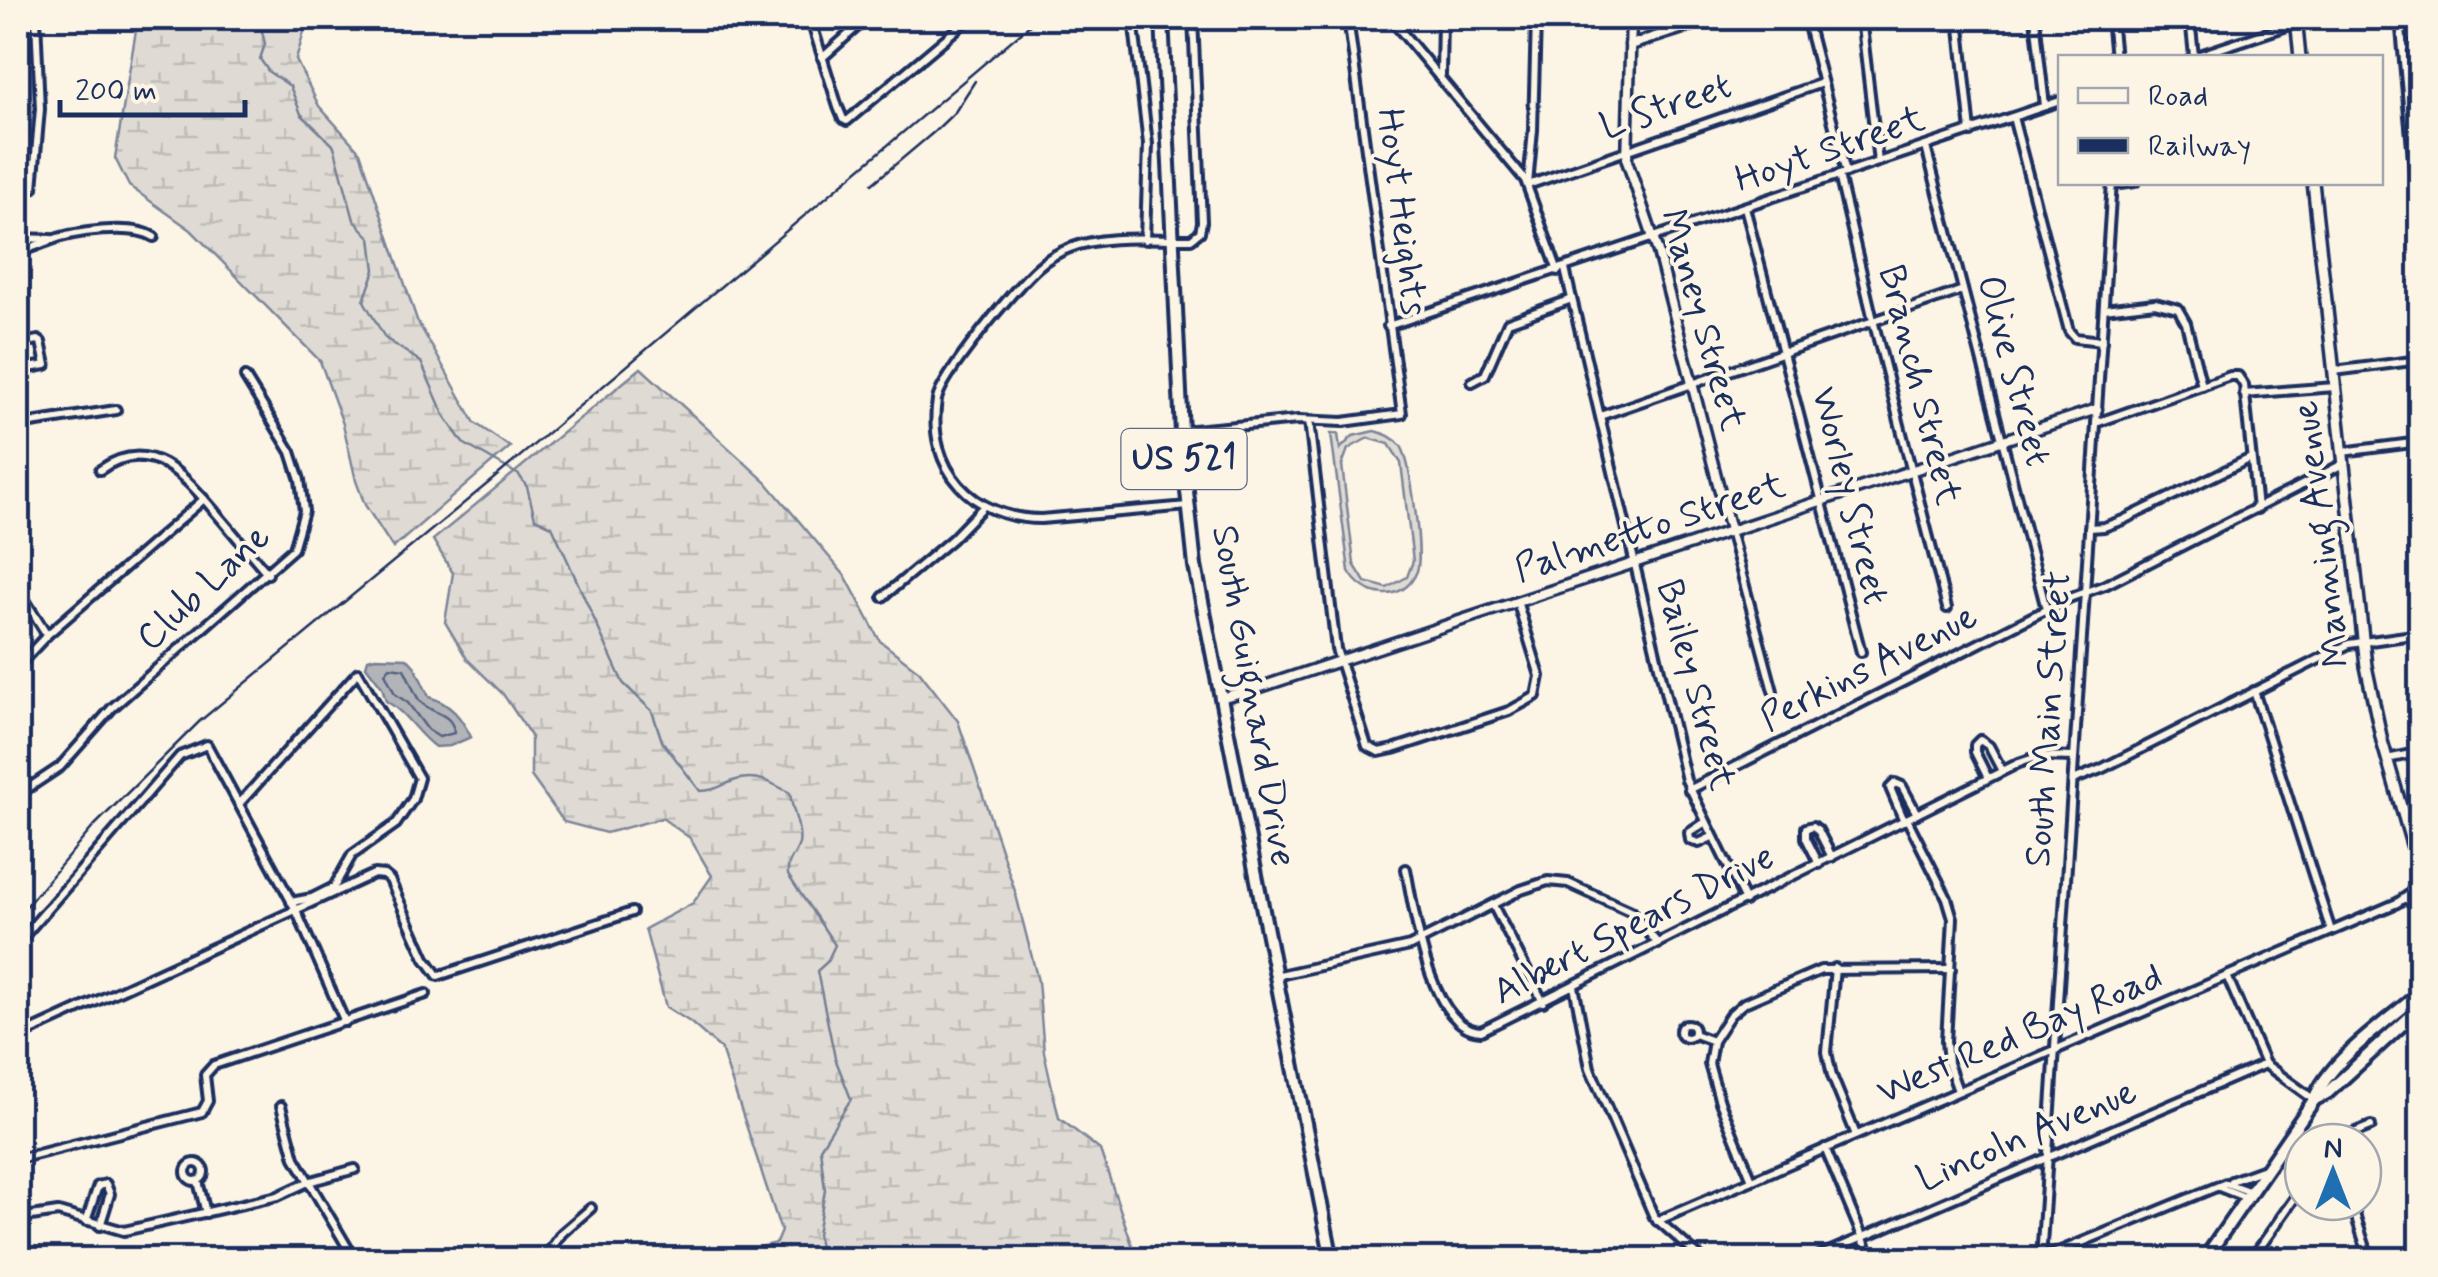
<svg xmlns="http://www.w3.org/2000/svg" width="2438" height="1277" viewBox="0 0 2438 1277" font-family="Mynerve,sans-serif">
	<defs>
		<pattern id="wetland-marsh" width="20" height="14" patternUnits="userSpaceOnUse" patternTransform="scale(2.5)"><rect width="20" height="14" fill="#dfdbd4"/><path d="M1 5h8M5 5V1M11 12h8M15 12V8" fill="none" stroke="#bfbcb8"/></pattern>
	</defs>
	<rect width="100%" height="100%" fill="#fcf5e5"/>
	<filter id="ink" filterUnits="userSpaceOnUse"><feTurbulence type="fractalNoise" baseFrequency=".01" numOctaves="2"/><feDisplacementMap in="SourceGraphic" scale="20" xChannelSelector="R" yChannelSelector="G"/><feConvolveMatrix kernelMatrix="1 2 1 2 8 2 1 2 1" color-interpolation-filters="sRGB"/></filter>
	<g filter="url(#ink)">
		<!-- green -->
		<path fill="#dfdbd4" stroke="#7d8599" stroke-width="2.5" fill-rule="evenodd" d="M1374,431C1385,433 1394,437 1401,446C1411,461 1423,555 1417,571C1404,605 1363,598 1349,571L1331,434H1338L1340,449L1353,436ZM1368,438L1389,444L1401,463L1413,561L1407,577L1387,588L1365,582L1354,564L1342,465L1348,449Z"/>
		<!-- wetland -->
		<g fill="url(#wetland-marsh)" stroke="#7d8599" stroke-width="2.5">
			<path d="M138,18H308L296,60L319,106L360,152L417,320L475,423L510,447L393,548L365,505L356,481L343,424L320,361L191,230L129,186L115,158Z"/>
			<path d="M641,368L766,482L846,577L880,641L919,671L958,721L1015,891L1038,981L1044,1052L1059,1118L1100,1150L1137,1259H714L776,1243L781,1231L721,1049L690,1022L666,1007L645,929L693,903L712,876L690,838L662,818L606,833L564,822L531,776V736L503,694L467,659L445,622L453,573L433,540Z"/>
		</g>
		<!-- water -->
		<path fill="#b2b4b8" stroke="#767f94" stroke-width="2.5" d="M375,657L407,658L415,667L429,697C451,704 461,717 471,737L450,746L435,747C416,733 407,713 386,701L382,687L366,666L368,659Z"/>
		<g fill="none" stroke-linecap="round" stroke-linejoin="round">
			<!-- shore -->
			<path stroke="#576482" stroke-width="2.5" d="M390,667L404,669C410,679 413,691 419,700C430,715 453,711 454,733L439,737L428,730L408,703L395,694L385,673Z"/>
			<!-- stream -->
			<path stroke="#767f94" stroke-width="2.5" d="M259,18L265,44L260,59L269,72L290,86L301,114L334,146L354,220L371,238L375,270L364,301L385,338L421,362L444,415L463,443L519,475L527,487L535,518L552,526L623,683L652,711L662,741L700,791C714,791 720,786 733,781C754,773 771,782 790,793C791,808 802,829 799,844C795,857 787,859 788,875L835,945L827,962L817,971L835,1058L851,1099L820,1148L825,1190L817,1234L823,1260"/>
			<defs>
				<g id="minor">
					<path d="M810,18L838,107L843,119L847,121L970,18"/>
					<path d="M1133,18L1148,144L1145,240"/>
					<path d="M1390,18L1525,180L1558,271"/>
					<path d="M1806,18L1846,173"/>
					<path d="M1861,18L1878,162"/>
					<path d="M1959,18L1971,132"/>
					<path d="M2035,18L2045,106"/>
					<path d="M2111,18L2115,58"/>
					<path d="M2190,18L2194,56"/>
					<path d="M2400,18L2420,235"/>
					<path d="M2403,47L2420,45"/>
					<path d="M822,58L867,18"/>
					<path d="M2191,58L2296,23"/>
					<path d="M1441,75L1442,18"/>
					<path d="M2013,117L2069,331L2075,338L2102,341"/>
					<path d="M1926,147L2046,609"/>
					<path d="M1839,175L1873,320L1947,608"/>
					<path d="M1528,184L1533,130L1536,18"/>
					<path d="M1528,185L1822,83"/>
					<path d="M2112,185L2135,182"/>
					<path d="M33,188L40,109L36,18"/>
					<path d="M1745,207L1861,652"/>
					<path d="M18,238L51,239"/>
					<path d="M18,251C30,249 37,245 49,241C72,232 132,223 154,237"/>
					<path d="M1565,269L1686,780L1745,901"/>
					<path d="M2104,309L2155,303L2178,309L2186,323L2202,386"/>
					<path d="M1388,326L2060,101"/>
					<path d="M18,344L38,340L41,342L46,365L18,370"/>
					<path d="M2334,371L2420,360"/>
					<path d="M1472,382L1485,375L1508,322L1572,299"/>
					<path d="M2244,394L2335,387"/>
					<path d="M1600,416L1963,290"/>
					<path d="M1309,421L1336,649L1367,746L1379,752L1393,749L1509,711L1536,696L1540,676L1517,601"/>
					<path d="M2096,423L2230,376H2238L2244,385L2257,509"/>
					<path d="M18,425L116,410"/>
					<path d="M1183,431L1298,420L1343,422L1402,414L1348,18"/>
					<path d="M2342,452L2420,442"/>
					<path d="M100,470C151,434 185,477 217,514C234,534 251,554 268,574"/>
					<path d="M1188,506L1041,519C973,519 926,469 937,400C941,376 1017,285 1038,267C1047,259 1059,252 1070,248C1106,234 1154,240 1191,239L1200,232L1202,222L1193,18"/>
					<path d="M2089,528L2104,527L2123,520L2251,458"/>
					<path d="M1730,530L1773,691"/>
					<path d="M18,589L47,635"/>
					<path d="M883,597L952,539L984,506"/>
					<path d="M18,666L47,635L204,499"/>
					<path d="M2254,691L2331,931"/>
					<path d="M2387,759L2420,752"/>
					<path d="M1988,778L1975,752V745L1980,740L1989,746L2002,771"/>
					<path d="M2073,780L2101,769L2349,644L2420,634"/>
					<path d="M1689,790L2069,598L2105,585L2343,464"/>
					<path d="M18,795L60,767L112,708L293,549L304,511L300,480L291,452L245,377"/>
					<path d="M239,804L358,672L419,778L413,799L396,824L352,855L334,887L312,898L291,902"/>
					<path d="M1907,819L1947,898L1953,918L1946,1041L1948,1063L1958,1091"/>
					<path d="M1904,821L1890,788L1895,783L1902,786L1917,814"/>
					<path d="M1704,823L1689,833L1690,840L1699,843L1712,837"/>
					<path d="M1819,864L1806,838V828L1813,826L1818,830L1832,857"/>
					<path d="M1406,869C1414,909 1429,1029 1481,1031L2019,763L2040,756L2074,757"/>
					<path d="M2405,899L2420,904"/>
					<path d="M1493,905L1543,1002"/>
					<path d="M18,943L180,756L207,745L296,910L345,1022"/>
					<path d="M1835,968L1827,1052L1832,1076L1856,1135"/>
					<path d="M1275,976L1410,946L1521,890L1548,881L1568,883L1632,912L1658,944"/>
					<path d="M2227,976L2265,1064L2313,1099"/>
					<path d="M1574,986L1590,1068L1654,1217L1703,1260"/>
					<circle cx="1687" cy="1031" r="7"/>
					<path d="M1694,1034L1713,1041"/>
					<path d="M18,1037L374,874L384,875L390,880L425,958L438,976L632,912"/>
					<path d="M281,1106L295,1158L355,1260"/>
					<path d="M2291,1133L2303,1142"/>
					<path d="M2331,1142L2371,1126"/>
					<path d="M1825,1148L1872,1260"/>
					<path d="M18,1159L202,1112L208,1101L205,1075L214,1065L426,994"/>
					<circle cx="195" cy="1172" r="9"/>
					<path d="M1752,1180L1720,1102L1709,1064L1713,1041L1730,1015L1744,1003L1821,970L1951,969"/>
					<path d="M198,1181L206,1213"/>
					<path d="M2231,1181L2267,1168"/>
					<path d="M2219,1187L2247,1198"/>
					<path d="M2351,1202L2370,1260"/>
					<path d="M18,1218L58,1212L124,1231L278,1196L308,1182L355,1169"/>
					<path d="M86,1221L98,1186L106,1184L110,1194L100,1226"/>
					<path d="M1657,1221L2397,903L2410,894L2420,876"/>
					<path d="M2041,1259L2226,1183L2251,1192"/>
					<path d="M502,1260H516"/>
					<path d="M543,1260L562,1233L591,1208"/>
					<path d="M1810,1260L2265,1064"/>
					<path d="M2041,1260L2112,182"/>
					<path d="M2251,1260L2303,1186"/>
				</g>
				<g id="tertiary">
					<path d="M1631,18L1627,161L1658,252L1730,530"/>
					<path d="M1630,45L1714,18"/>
					<path d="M1220,698L1261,687L2097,409"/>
				</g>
				<g id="secondary">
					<path d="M2296,18L2300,58"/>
					<path d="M2313,182L2366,666L2382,741L2420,872"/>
				</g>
				<g id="primary">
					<path d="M2315,1099L2327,1093L2420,1008"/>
					<path d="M2204,1260L2314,1100C2329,1060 2388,1021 2420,993"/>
				</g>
				<path id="trunk" d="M1162,18L1183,454L1195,566L1332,1260"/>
			</defs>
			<!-- minor casing -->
			<use href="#minor" stroke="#1b2f5e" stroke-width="14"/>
			<!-- tertiary casing -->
			<use href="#tertiary" stroke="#1b2f5e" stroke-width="15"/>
			<!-- secondary casing -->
			<use href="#secondary" stroke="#1b2f5e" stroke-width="16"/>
			<!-- primary casing -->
			<use href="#primary" stroke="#1b2f5e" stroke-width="18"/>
			<!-- trunk casing -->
			<use href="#trunk" stroke="#1b2f5e" stroke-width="18"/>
			<!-- minor -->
			<use href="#minor" stroke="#fcf5e5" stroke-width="6"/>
			<!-- tertiary -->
			<use href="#tertiary" stroke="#fcf5e5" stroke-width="8"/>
			<!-- secondary -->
			<use href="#secondary" stroke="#fcf5e5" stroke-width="9"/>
			<!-- primary -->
			<use href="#primary" stroke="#fcf5e5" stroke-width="10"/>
			<!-- trunk -->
			<use href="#trunk" stroke="#fcf5e5" stroke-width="10"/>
			<!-- rail -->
			<g stroke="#1b2f5e" stroke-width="2.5">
				<path d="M872,184L934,132L955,112L975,81"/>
				<path d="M18,916L94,826L200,721L492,480L1038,18"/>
			</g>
		</g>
	</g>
	<g text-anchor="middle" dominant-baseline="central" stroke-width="8" stroke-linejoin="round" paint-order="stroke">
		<!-- shield labels -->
		<rect fill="#fcf5e5" stroke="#5e6a86" stroke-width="2.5" x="1121.5" y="429" width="125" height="60" rx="8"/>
		<g font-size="35" font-weight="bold" fill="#1b2f5e">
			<text x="1184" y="459">US 521</text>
		</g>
		<!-- street labels -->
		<g font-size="38" fill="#1b2f5e" stroke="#fcf5e5">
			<text transform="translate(1666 107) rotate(-19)">L Street</text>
			<text transform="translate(1830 150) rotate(-19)">Hoyt Street</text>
			<text transform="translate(1401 212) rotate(83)">Hoyt Heights</text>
			<text transform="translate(1702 320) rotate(74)">Maney Street</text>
			<text transform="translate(2013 371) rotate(75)">Olive Street</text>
			<text transform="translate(1919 385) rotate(76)">Branch Street</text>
			<text transform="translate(1849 496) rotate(76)">Worley Street</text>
			<text transform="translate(1650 528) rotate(-18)">Palmetto Street</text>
			<text transform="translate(2322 534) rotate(-97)">Manning Avenue</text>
			<text transform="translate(204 588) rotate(-43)">Club Lane</text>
			<text transform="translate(1869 668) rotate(-27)">Perkins Avenue</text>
			<text transform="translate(1695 685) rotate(75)">Bailey Street</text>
			<text transform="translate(1253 696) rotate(80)">South Guignard Drive</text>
			<text transform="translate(2049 719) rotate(-86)">South Main Street</text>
			<text transform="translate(1634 925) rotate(-27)">Albert Spears Drive</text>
			<text transform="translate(2020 1035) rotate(-23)">West Red Bay Road</text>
			<text transform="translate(2027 1136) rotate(-23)">Lincoln Avenue</text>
		</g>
	</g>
	<!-- margin -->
	<rect width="2438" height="1277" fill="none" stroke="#fcf5e5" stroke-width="60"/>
	<rect x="30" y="30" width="2378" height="1217" fill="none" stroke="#1b2f5e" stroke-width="4" filter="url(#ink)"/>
	<!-- legend -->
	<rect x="2058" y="55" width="325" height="130" fill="#fcf5e5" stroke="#a2a6af" stroke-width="2.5"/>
	<rect x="2078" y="88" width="50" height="15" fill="#fcf5e5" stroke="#a2a6af" stroke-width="2.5"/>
	<text x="2148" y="105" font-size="30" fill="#1b2f5e">Road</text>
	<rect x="2078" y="138" width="50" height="15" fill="#1b2f5e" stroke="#a2a6af" stroke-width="2.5"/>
	<text x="2148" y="155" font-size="30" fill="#1b2f5e">Railway</text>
	<!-- north arrow -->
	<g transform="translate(2333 1172)"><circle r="48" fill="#fcf5e5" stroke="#a2a6af" stroke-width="2.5"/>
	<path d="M0-8L18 38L0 25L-18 38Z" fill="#1f6fb2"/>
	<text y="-15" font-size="28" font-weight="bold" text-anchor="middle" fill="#1b2f5e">N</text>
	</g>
	<!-- scale -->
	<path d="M60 100v15h185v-15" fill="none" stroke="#1b2f5e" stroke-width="5"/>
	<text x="75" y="100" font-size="30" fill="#1b2f5e" stroke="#fcf5e5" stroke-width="8" paint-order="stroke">200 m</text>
</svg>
